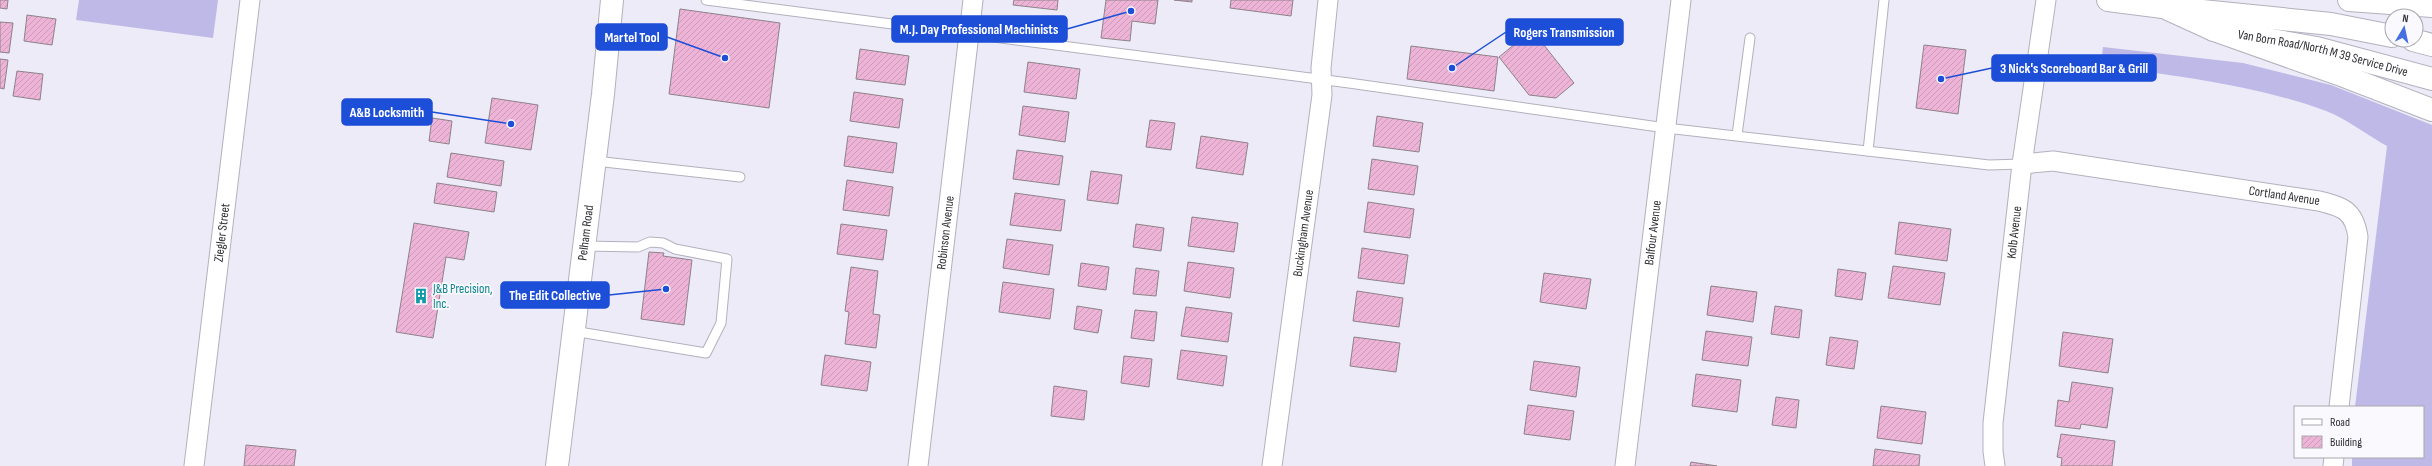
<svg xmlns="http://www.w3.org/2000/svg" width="2432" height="466" viewBox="0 0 2432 466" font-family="'Sofia Sans Condensed',sans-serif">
	<defs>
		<pattern id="building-hatch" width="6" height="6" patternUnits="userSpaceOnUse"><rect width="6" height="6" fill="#eeb4d8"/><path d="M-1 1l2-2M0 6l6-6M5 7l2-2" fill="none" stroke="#cc9bba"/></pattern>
	</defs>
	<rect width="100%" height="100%" fill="#ecebf7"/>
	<!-- grass -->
	<g fill="#bfb9e8">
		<path d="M79,0H218L213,38L76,20Z"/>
		<path d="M2103,47L2243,63L2331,85L2432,125V466H2352V457H2423V407H2355L2387,146C2367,135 2347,119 2326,111C2257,85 2174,76 2101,65Z"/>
	</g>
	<!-- building -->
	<g fill="url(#building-hatch)" stroke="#8d8289">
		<path d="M0,0H8L7,9L0,8Z"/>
		<path d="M1014,0H1058L1057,10L1013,5Z"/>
		<path d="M1106,0H1158L1155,24L1132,21L1130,41L1101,38Z"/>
		<path d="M1174,0H1192V2Z"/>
		<path d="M1231,0H1293L1291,16L1230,8Z"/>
		<path d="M680,9L780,23L769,108L669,94Z"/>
		<path d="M27,15L56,19L52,45L24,41Z"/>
		<path d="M0,22L13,23L9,53L0,52Z"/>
		<path d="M1532,30L1574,83L1556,98L1529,95L1499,57Z"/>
		<path d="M1924,45L1966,50L1958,114L1916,108Z"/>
		<path d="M1411,46L1498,57L1494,91L1407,79Z"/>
		<path d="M860,49L909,56L905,85L856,79Z"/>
		<path d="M0,59L8,60L4,89L0,88Z"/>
		<path d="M1028,62L1080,69L1076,99L1024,92Z"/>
		<path d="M17,71L43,74L40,100L13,96Z"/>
		<path d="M854,92L903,99L899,128L850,121Z"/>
		<path d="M492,98L538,105L531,150L485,143Z"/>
		<path d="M1023,106L1069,112L1065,142L1019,135Z"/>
		<path d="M1377,116L1423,123L1419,152L1373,146Z"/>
		<path d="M432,118L452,121L449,144L429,141Z"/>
		<path d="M1150,120L1175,123L1171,150L1146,147Z"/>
		<path d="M848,136L897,143L893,173L844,166Z"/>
		<path d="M1201,136L1248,143L1243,175L1196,168Z"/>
		<path d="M1017,150L1063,156L1059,185L1013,179Z"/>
		<path d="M451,153L504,161L501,186L447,177Z"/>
		<path d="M1372,159L1418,166L1414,195L1368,189Z"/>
		<path d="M1091,171L1122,175L1118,204L1087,200Z"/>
		<path d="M847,180L893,187L889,216L843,210Z"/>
		<path d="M437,183L497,192L494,212L434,203Z"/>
		<path d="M1015,193L1065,200L1061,231L1010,225Z"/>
		<path d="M1368,202L1414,209L1410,238L1364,232Z"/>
		<path d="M1192,217L1238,223L1234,252L1188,246Z"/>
		<path d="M1899,222L1951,229L1947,261L1895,254Z"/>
		<path d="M414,223L469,232L464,260L446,257L433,338L396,332Z"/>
		<path d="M841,224L887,230L883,260L837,254Z"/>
		<path d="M1136,224L1164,228L1161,251L1133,247Z"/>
		<path d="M1007,239L1053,245L1049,275L1003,268Z"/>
		<path d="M1362,248L1408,255L1404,284L1358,278Z"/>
		<path d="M649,252L664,253L663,256L692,260L684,325L641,319Z"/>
		<path d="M1188,262L1234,268L1230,298L1184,291Z"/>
		<path d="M1081,263L1109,267L1106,290L1078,286Z"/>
		<path d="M1893,266L1945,273L1940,305L1888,298Z"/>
		<path d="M851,267L878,271L873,314L880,315L876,348L845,344L849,312L845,311Z"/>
		<path d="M1136,268L1159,271L1156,296L1133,294Z"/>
		<path d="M1838,269L1866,273L1862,300L1835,296Z"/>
		<path d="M1544,273L1591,279L1586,309L1540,302Z"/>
		<path d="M1003,282L1054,289L1050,319L999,312Z"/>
		<path d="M1711,286L1757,292L1753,322L1707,315Z"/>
		<path d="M1357,291L1403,298L1399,327L1353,321Z"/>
		<path d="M1077,306L1102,310L1098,333L1074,329Z"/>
		<path d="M1775,306L1802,310L1799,338L1771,334Z"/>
		<path d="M1186,307L1232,313L1228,342L1181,336Z"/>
		<path d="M1135,310L1157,312L1154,341L1131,338Z"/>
		<path d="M1706,331L1752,337L1748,366L1702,360Z"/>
		<path d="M2063,332L2113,339L2108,373L2059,366Z"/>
		<path d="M1354,337L1400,343L1396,372L1350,366Z"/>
		<path d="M1830,337L1858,341L1854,369L1826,365Z"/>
		<path d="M1181,350L1227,356L1223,386L1177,379Z"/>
		<path d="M825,355L871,362L867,391L821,385Z"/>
		<path d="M1124,356L1152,359L1149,387L1121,383Z"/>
		<path d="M1534,361L1580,367L1576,397L1530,390Z"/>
		<path d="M1696,374L1741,380L1737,412L1692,406Z"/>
		<path d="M2072,382L2113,388L2107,428L2081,424L2080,429L2055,426L2058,400L2069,402Z"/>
		<path d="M1054,386L1087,391L1084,420L1051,416Z"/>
		<path d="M1776,397L1799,400L1796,428L1772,425Z"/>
		<path d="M1528,405L1574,411L1570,440L1524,434Z"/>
		<path d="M1881,406L1926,412L1922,444L1877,438Z"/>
		<path d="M2061,434L2115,441L2112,466H2061L2062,458L2057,457Z"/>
		<path d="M246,445L296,450L294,466H244Z"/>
		<path d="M1875,449L1920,455L1919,466H1873Z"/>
		<path d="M1691,462L1717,466H1690Z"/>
	</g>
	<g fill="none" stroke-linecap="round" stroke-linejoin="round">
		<defs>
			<g id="service">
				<path d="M706,0L1349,83L1666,128L1989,165L2022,164"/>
				<path d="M1737,135L1750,38"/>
				<path d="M1868,151L1884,0"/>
				<path d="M595,161L740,177"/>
				<path d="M573,331L706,353L721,323L727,259L675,249L663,243L650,242L638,247L584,246"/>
			</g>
			<g id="minor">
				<path id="s1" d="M2022,164L2053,161L2319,201C2343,207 2354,210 2358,237L2339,407"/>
				<path id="s2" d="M194,466L250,0"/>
				<path id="s3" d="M918,466L973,0"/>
				<path id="s4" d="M1272,466L1322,95L1321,68L1328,0"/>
				<path id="s5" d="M1625,466L1681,0"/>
				<path id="s6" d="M1995,466L1993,451V423L2022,164L2046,0"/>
				<path d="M2333,466L2334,457"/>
			</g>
			<g id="secondary">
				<path d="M2108,0L2163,7L2182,3"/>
				<path d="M2349,0L2432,6"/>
				<path id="s7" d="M2168,9L2214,30L2317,48L2432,79"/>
				<path id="s8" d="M557,466L603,94L612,0"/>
			</g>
			<g id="motorway">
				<path d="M2163,7L2331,24L2392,36"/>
				<path d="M2214,30L2344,76L2432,110"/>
				<path d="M2413,40L2432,45"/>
			</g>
		</defs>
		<!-- service casing -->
		<use href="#service" stroke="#b2b1bd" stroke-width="11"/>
		<!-- minor casing -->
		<use href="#minor" stroke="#b2b1bd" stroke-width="21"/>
		<!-- secondary casing -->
		<use href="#secondary" stroke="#b2b1bd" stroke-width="24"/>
		<!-- motorway casing -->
		<use href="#motorway" stroke="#b2b1bd" stroke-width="24"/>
		<!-- service -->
		<use href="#service" stroke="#fff" stroke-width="9"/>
		<!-- minor -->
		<use href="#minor" stroke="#fff" stroke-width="19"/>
		<!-- secondary -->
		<use href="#secondary" stroke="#fff" stroke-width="22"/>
		<!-- motorway -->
		<use href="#motorway" stroke="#fff" stroke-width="22"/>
	</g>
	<!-- icons -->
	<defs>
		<symbol id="building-bare" viewBox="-9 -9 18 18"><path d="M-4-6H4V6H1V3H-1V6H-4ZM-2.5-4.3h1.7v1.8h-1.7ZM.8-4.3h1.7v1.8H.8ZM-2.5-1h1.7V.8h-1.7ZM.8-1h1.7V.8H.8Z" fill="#0f9aa8" stroke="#faf9fe" stroke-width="2.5" paint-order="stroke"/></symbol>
	</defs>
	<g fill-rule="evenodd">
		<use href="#building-bare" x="410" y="285" width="22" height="22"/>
	</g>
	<g text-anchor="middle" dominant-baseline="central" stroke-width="3.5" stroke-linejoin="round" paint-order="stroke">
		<!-- street labels -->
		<g font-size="13" fill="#302f34" stroke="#faf9fe">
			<text stroke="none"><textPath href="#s7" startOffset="162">Van Born Road/North M 39 Service Drive</textPath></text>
			<text stroke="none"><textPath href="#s1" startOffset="265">Cortland Avenue</textPath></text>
			<text stroke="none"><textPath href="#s2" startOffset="235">Ziegler Street</textPath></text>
			<text stroke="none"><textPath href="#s8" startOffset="235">Pelham Road</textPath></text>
			<text stroke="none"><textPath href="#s3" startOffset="235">Robinson Avenue</textPath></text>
			<text stroke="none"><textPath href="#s4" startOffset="235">Buckingham Avenue</textPath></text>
			<text stroke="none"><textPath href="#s5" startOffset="235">Balfour Avenue</textPath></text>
			<text stroke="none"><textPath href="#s6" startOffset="235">Kolb Avenue</textPath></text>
		</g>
		<!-- culture labels -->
		<g font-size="13" fill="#0d838f" stroke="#faf9fe" text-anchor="start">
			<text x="433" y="289">J&amp;B Precision,<tspan x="433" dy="15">Inc.</tspan></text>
		</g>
	</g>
	<!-- callouts -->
	<path fill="none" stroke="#1d4ed8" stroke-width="1.5" d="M1131 11L1067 29M1452 68L1506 32M725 58L667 37M1941 79L1992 68M511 124L432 112M666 289L609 295"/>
	<g fill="#1d4ed8" stroke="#faf9fe" stroke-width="1.5">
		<circle cx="1131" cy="11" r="4"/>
		<circle cx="1452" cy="68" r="4"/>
		<circle cx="725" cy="58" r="4"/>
		<circle cx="1941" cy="79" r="4"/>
		<circle cx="511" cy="124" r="4"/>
		<circle cx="666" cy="289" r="4"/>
	</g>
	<g fill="#1d4ed8" stroke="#1d4ed8" stroke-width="1.5">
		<rect x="892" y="16" width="175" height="26" rx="4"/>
		<rect x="1506" y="19" width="117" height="26" rx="4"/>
		<rect x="596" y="24" width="71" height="26" rx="4"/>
		<rect x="1992" y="55" width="164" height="26" rx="4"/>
		<rect x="342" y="99" width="90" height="26" rx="4"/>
		<rect x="501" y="282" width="108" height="26" rx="4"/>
	</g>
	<g font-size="14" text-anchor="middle" font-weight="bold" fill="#fff">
		<text x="979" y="34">M.J. Day Professional Machinists</text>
		<text x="1564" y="37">Rogers Transmission</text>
		<text x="632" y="42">Martel Tool</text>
		<text x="2074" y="73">3 Nick's Scoreboard Bar &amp; Grill</text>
		<text x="387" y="117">A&amp;B Locksmith</text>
		<text x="555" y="300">The Edit Collective</text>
	</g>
	<!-- legend -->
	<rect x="2294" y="406" width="130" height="52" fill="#faf9fe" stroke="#a9a8ad"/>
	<rect x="2302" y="419" width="20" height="6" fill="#ffffff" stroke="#a9a8ad"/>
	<text x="2330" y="426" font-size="12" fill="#302f34">Road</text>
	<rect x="2302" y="436" width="20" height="12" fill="url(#building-hatch)" stroke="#a9a8ad"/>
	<text x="2330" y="446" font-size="12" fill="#302f34">Building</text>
	<!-- north arrow -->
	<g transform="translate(2404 28) rotate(9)"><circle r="19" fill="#faf9fe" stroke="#a9a8ad"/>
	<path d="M0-3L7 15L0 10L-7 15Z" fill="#4570e2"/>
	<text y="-6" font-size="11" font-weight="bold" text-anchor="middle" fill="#302f34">N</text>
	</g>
</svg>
